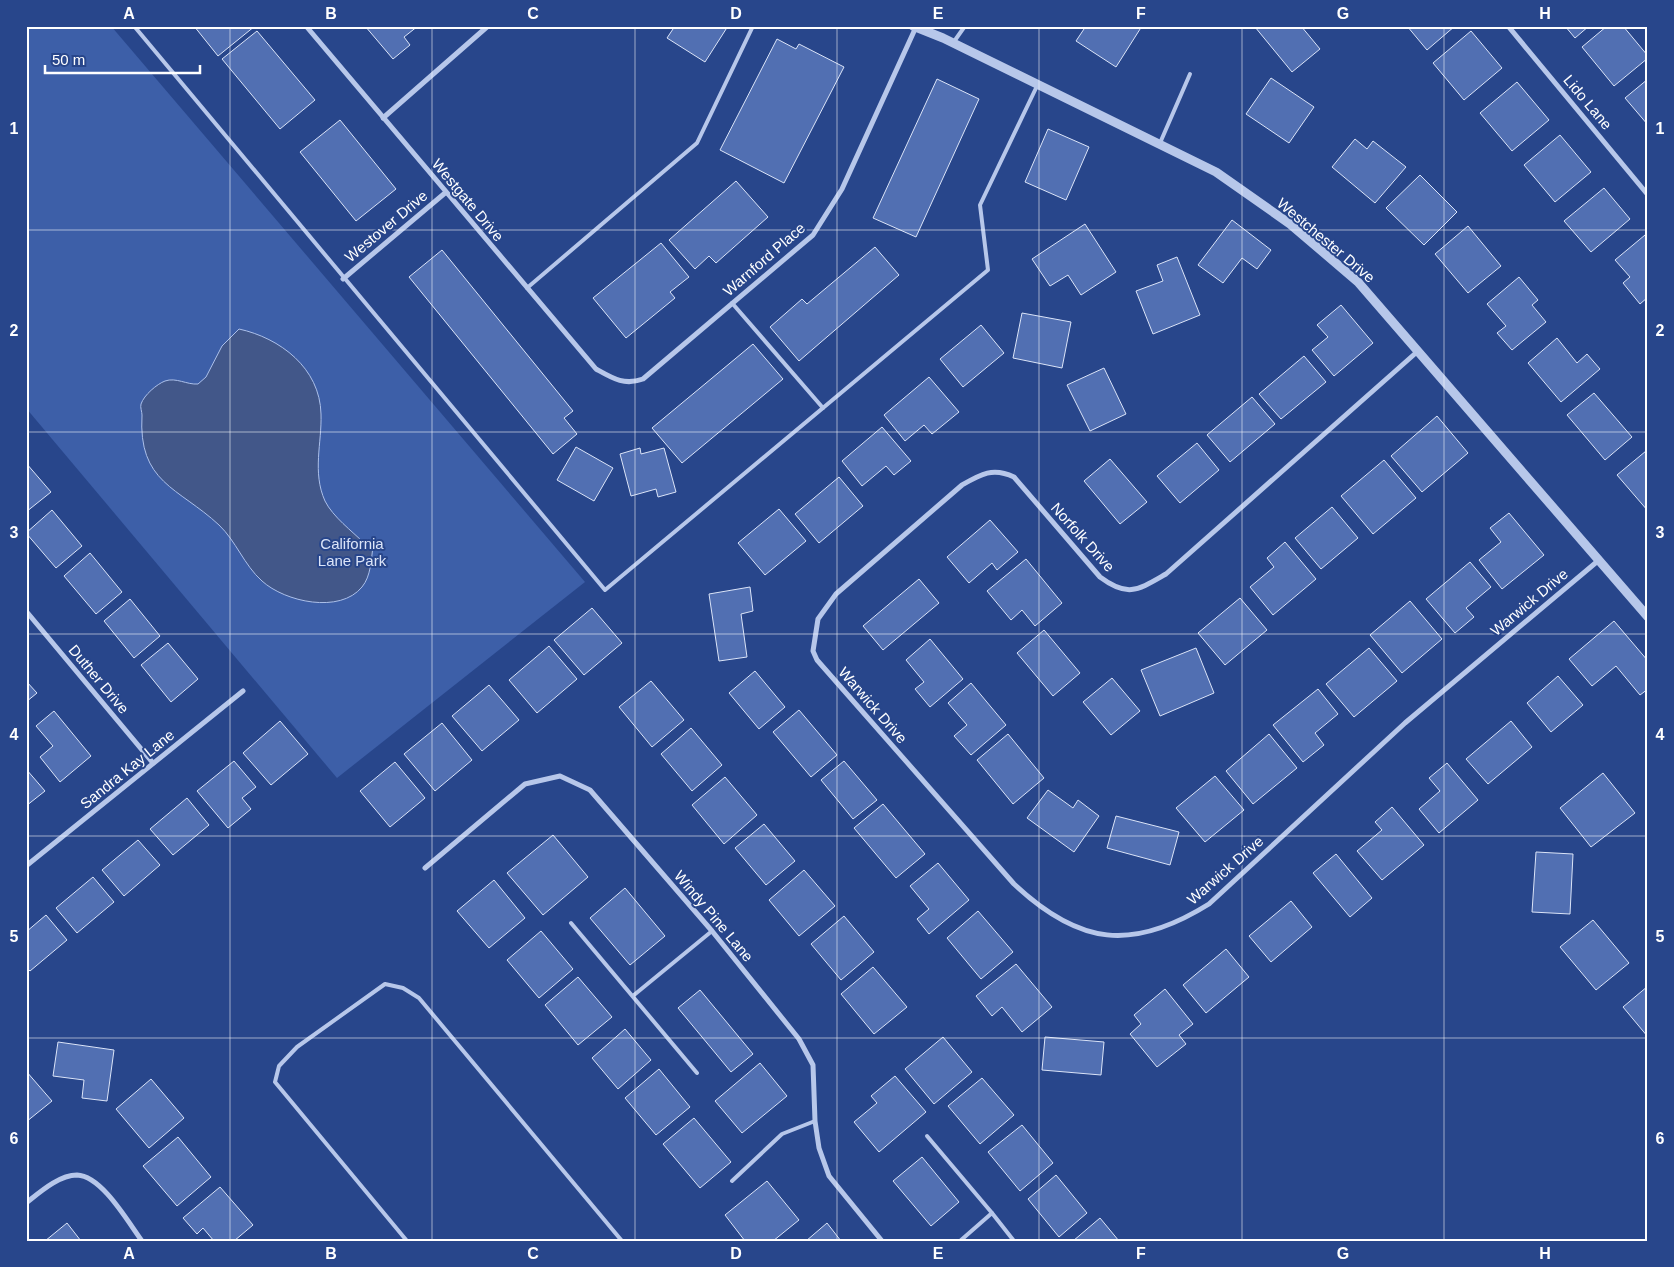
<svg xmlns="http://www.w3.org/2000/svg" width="1674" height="1267" viewBox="0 0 1674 1267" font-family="Arial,sans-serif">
	<rect width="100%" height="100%" fill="#28468b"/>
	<!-- green -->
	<path fill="#3d5fa8" d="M26,26H111L585,582L337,778L26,408Z"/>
	<!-- water -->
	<path fill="#425789" stroke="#acc0ea" d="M239,329C280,338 320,368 321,414C322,443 312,472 325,501C333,517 352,531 364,543L373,547C371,560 371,576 362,587C340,614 285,602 262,581C244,565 236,541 219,525C178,487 138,483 142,415C142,412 140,407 141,404C144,395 157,384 165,381C176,377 187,385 198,384L206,377L222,346Z"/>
	<!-- building -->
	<g fill="#516fb2" stroke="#dbe4f8">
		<path d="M194,26H255L218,56Z"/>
		<path d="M365,26H418L404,37L410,45L393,59Z"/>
		<path d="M675,26H728L705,62L667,38Z"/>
		<path d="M1086,26H1142L1116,67L1076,41Z"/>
		<path d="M1257,26H1301L1320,49L1292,72L1255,27Z"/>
		<path d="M1407,26H1455L1427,50Z"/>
		<path d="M1565,26H1589L1575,38Z"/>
		<path d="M1607,26H1623L1648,56V58L1614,86L1582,47Z"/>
		<path d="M257,31L315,100L280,129L222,59Z"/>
		<path d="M1471,31L1502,68L1464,100L1433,63Z"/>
		<path d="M777,39L796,49L799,44L844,67L784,183L720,150Z"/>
		<path d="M1271,78L1314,107L1289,143L1246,114Z"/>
		<path d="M937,79L979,99L916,237L873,218Z"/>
		<path d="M1648,79V125L1625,98Z"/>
		<path d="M1517,82L1549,120L1512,151L1480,113Z"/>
		<path d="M340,120L396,189L356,221L300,152Z"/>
		<path d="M1048,129L1089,147L1066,200L1025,182Z"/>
		<path d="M1560,135L1591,172L1555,202L1524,165Z"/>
		<path d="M1355,139L1367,149L1373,141L1406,167L1375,203L1332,167Z"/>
		<path d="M1420,175L1457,212L1424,245L1386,208Z"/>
		<path d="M736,181L768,217L716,263L709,256L695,269L669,240Z"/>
		<path d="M1604,188L1630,219L1591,252L1564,221Z"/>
		<path d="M1232,220L1271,250L1257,269L1242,258L1223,283L1198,265Z"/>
		<path d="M1085,224L1116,272L1081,295L1068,275L1050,286L1032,259Z"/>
		<path d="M1468,226L1501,266L1468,293L1435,254Z"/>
		<path d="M1645,235L1648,239V297L1640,304L1623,283L1630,277L1615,260Z"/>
		<path d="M661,243L689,277L670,292L675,298L626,338L593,298Z"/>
		<path d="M875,247L899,275L799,361L770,327L802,299L807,304Z"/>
		<path d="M442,250L573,411L564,418L577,434L553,454L409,277Z"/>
		<path d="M1177,257L1200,315L1153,334L1136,291L1163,281L1157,265Z"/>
		<path d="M1519,277L1538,300L1532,305L1546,322L1512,350L1497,333L1506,326L1487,304Z"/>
		<path d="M1341,305L1373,343L1334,376L1312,350L1328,337L1317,325Z"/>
		<path d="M1022,313L1071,322L1062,368L1013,358Z"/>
		<path d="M981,325L1004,353L963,387L940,359Z"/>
		<path d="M1557,338L1577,363L1587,354L1600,369L1561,402L1528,363Z"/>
		<path d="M753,344L783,379L682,463L652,428Z"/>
		<path d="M1304,356L1326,382L1281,419L1259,394Z"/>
		<path d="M1104,368L1126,414L1090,431L1067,385Z"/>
		<path d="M929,377L959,412L932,434L924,425L905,441L884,415Z"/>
		<path d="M1594,393L1632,437L1605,460L1567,415Z"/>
		<path d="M1252,397L1275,424L1230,462L1207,435Z"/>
		<path d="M1437,416L1468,453L1422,492L1391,456Z"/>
		<path d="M882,427L911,461L894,475L886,466L862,486L842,461Z"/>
		<path d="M1197,443L1219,470L1180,503L1157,476Z"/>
		<path d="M576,447L613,468L594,501L557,480Z"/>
		<path d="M640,448L641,454L664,448L676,492L658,497L656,489L631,496L620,454Z"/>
		<path d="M1646,451L1648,453V511L1617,475Z"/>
		<path d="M1110,459L1147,502L1120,524L1084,481Z"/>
		<path d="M1384,460L1416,498L1373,534L1341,496Z"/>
		<path d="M26,463L51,492L26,512Z"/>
		<path d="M839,477L863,506L819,543L795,514Z"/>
		<path d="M1332,507L1358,538L1321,569L1295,538Z"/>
		<path d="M779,509L806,541L765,575L738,543Z"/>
		<path d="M52,510L82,546L56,568L26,533Z"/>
		<path d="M1509,513L1544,555L1502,589L1479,560L1501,542L1490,528Z"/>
		<path d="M990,520L1018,552L997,570L992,563L969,583L947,557Z"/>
		<path d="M1285,542L1316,579L1273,615L1250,587L1274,567L1267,558Z"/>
		<path d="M90,553L122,592L96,614L64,576Z"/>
		<path d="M1026,559L1062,603L1035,626L1022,610L1011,620L987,591Z"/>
		<path d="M1470,562L1491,587L1466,608L1474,617L1455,633L1426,599Z"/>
		<path d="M919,579L939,603L883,650L863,626Z"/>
		<path d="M750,587L753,611L741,614L747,657L719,661L709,594Z"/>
		<path d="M1240,598L1267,630L1225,665L1198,633Z"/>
		<path d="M130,599L160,636L134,658L104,621Z"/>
		<path d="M1410,601L1442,639L1402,673L1370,635Z"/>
		<path d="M592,608L622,643L584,675L554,640Z"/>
		<path d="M1614,621L1648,661V689L1640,695L1616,666L1592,686L1569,659Z"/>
		<path d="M1044,630L1080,673L1053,696L1017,653Z"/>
		<path d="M930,639L963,679L930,707L915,689L924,682L906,660Z"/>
		<path d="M168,643L198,679L171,702L141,665Z"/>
		<path d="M549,646L577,679L537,713L509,680Z"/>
		<path d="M1196,648L1214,693L1160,716L1141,670Z"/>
		<path d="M1369,648L1397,681L1354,717L1326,684Z"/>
		<path d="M755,671L785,707L759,729L729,693Z"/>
		<path d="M1558,676L1583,705L1551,732L1527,703Z"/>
		<path d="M1112,678L1140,711L1111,735L1083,702Z"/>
		<path d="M26,681L37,693L26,702Z"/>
		<path d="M651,681L684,720L652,747L619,707Z"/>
		<path d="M971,683L1006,725L971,755L954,736L967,725L948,703Z"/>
		<path d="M489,685L519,720L482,751L452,716Z"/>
		<path d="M1318,689L1338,714L1315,733L1324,745L1303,762L1273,725Z"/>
		<path d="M799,710L837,755L811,777L773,732Z"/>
		<path d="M54,711L91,756L60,782L40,757L53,746L36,726Z"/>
		<path d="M280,721L308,754L271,785L243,753Z"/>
		<path d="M1511,721L1532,747L1488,784L1466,759Z"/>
		<path d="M442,723L472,760L435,791L404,754Z"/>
		<path d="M691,728L722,765L692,791L661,754Z"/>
		<path d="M1008,734L1044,778L1013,804L977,760Z"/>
		<path d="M1269,734L1297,768L1253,804L1226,771Z"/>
		<path d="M234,761L256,787L242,798L251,809L228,828L197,791Z"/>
		<path d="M844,761L877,800L853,819L821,780Z"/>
		<path d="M395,762L425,798L390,827L360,791Z"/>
		<path d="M1447,763L1478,800L1439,833L1419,809L1440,791L1429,778Z"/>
		<path d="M26,769L45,791L26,806Z"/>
		<path d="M1603,773L1635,813L1591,847L1560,808Z"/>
		<path d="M1215,776L1244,810L1205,842L1176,808Z"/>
		<path d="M725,777L757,815L724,844L692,805Z"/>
		<path d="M1048,790L1073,808L1078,800L1099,816L1074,852L1027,818Z"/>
		<path d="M187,798L209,825L173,855L150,829Z"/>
		<path d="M883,804L925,854L896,878L854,828Z"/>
		<path d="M1392,807L1424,845L1382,880L1357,851L1382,830L1375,822Z"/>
		<path d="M1116,816L1179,832L1170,865L1107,848Z"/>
		<path d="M764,824L795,861L766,885L735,848Z"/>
		<path d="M553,835L588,877L543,915L507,873Z"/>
		<path d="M138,840L160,865L124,896L102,870Z"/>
		<path d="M1536,852L1573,854L1570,914L1532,912Z"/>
		<path d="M1336,854L1372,898L1350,917L1313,873Z"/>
		<path d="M938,863L969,900L929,934L917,919L929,909L910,886Z"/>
		<path d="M804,870L835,906L799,936L769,900Z"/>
		<path d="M93,877L114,902L77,933L56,908Z"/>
		<path d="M494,880L525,918L489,948L457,911Z"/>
		<path d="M625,888L665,936L630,965L590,918Z"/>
		<path d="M1291,901L1312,927L1271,962L1249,936Z"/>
		<path d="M978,911L1013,952L981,979L947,938Z"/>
		<path d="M46,915L67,940L30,971L26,967V932Z"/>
		<path d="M844,916L874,952L841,980L811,944Z"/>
		<path d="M1593,920L1629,963L1596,990L1560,947Z"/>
		<path d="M541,931L573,969L539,998L507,960Z"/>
		<path d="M1226,949L1249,977L1206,1013L1183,985Z"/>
		<path d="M1016,964L1052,1007L1022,1032L1002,1007L992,1016L976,996Z"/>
		<path d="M873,967L907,1007L874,1034L841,994Z"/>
		<path d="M578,977L612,1017L578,1045L545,1005Z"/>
		<path d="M1648,986V1037L1623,1007Z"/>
		<path d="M1165,989L1193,1024L1179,1035L1186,1044L1157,1067L1130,1034L1141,1024L1134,1015Z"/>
		<path d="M700,990L753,1054L731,1072L678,1008Z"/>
		<path d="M625,1029L651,1060L618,1089L592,1058Z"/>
		<path d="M943,1037L972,1072L934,1104L905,1069Z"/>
		<path d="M1045,1037L1104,1042L1101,1075L1042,1070Z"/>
		<path d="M58,1042L114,1050L107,1101L82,1098L84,1080L53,1076Z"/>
		<path d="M760,1063L787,1096L742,1133L715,1101Z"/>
		<path d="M659,1069L690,1107L656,1135L625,1098Z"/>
		<path d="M26,1071L52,1101L26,1122Z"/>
		<path d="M895,1076L926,1112L879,1152L854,1122L877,1103L871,1096Z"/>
		<path d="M982,1078L1014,1115L980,1144L948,1106Z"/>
		<path d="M151,1079L184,1118L149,1148L116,1109Z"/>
		<path d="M694,1118L731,1162L700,1188L663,1144Z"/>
		<path d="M1022,1125L1053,1163L1020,1191L988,1152Z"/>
		<path d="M178,1137L211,1177L177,1206L143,1166Z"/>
		<path d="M922,1157L959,1202L931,1226L893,1181Z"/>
		<path d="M1056,1175L1087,1213L1059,1237L1028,1199Z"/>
		<path d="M767,1181L799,1220L773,1241H745L725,1215Z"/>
		<path d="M220,1187L253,1225L234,1241H214L203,1228L197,1234L183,1218Z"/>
		<path d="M1100,1218L1119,1241H1073Z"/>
		<path d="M67,1223L81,1241H45Z"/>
		<path d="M827,1223L841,1241H806Z"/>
	</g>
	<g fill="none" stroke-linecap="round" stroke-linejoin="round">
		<!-- service -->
		<g stroke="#b7c7ea" stroke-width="4">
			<path d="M134,26L605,590L988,270L980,205L1037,86"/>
			<path d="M953,43L965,26"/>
			<path d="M1160,143L1190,74"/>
			<path d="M527,288L697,143L753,26"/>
			<path d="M732,303L823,408"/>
			<path d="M571,923L697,1073"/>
			<path d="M634,995L712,931"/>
			<path d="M927,1136L992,1213"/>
			<path d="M732,1181L782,1134L815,1121"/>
			<path d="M407,1241L275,1082L279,1066L297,1047L385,984L403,988L419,998L622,1241"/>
			<path d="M960,1241L992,1213L1014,1241"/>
		</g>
		<!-- minor -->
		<g stroke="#b7c7ea" stroke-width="5">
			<path d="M306,26L596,369C612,378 624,386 643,379L813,235L842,189L916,27"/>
			<path d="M1508,26L1648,195"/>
			<path d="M383,118L488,26"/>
			<path d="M343,279L445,193"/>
			<path d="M1418,351L1166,574C1138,590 1128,598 1100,577L1014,477C993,467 981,474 962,485L836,594L818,619L813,651L817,660L1014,884C1079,945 1132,952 1209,904L1405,723L1599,560"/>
			<path d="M26,611L153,763"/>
			<path d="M26,866L243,691"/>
			<path d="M425,868L525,784L560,776L590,790L712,931L799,1039L813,1065L815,1121L819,1148L829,1176L882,1241"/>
			<path d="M26,1203C40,1192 59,1175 77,1175C102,1176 128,1222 142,1241"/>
		</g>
		<!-- tertiary -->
		<path stroke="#b7c7ea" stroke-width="9" d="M913,26L943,38L1216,172L1290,224L1358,282L1648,617"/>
	</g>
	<!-- grid -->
	<path fill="none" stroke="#fff" stroke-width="1" stroke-opacity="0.55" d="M230,26V1241M432,26V1241M635,26V1241M837,26V1241M1039,26V1241M1242,26V1241M1444,26V1241M26,230H1648M26,432H1648M26,634H1648M26,836H1648M26,1038H1648"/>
	<g text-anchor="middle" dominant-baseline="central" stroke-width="4" stroke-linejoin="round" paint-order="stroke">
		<!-- street labels -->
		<g font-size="15" fill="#fff" stroke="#28468b">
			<text transform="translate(1588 102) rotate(50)">Lido Lane</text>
			<text transform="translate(468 200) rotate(50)">Westgate Drive</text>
			<text transform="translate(386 226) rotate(-40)">Westover Drive</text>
			<text transform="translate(1326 240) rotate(40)">Westchester Drive</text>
			<text transform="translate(764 259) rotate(-41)">Warnford Place</text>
			<text transform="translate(1083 537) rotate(48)">Norfolk Drive</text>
			<text transform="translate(1529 602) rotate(-40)">Warwick Drive</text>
			<text transform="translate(99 679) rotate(50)">Duther Drive</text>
			<text transform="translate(873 705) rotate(49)">Warwick Drive</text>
			<text transform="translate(127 769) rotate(-39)">Sandra Kay Lane</text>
			<text transform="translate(1225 870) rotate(-41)">Warwick Drive</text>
			<text transform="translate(714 916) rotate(50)">Windy Pine Lane</text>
		</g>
		<!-- park labels -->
		<g font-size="15" fill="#dbe4f8" stroke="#28468b">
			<text x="352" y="543">California<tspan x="352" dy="17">Lane Park</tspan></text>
		</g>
	</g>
	<!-- border -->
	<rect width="1674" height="1267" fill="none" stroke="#28468b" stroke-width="55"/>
	<!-- scale -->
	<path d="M45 65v8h155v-8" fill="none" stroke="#ffffff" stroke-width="2.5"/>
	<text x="52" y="65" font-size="15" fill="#ffffff" stroke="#28468b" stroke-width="4" paint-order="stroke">50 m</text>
	<rect x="28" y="28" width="1618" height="1212" fill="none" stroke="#fff" stroke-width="2"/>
	<g font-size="16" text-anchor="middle" font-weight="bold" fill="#fff">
		<text x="129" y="19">A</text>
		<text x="331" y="19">B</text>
		<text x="533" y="19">C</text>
		<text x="736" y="19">D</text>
		<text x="938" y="19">E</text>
		<text x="1141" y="19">F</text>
		<text x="1343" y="19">G</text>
		<text x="1545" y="19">H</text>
		<text x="14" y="134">1</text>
		<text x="1660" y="134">1</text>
		<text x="14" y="336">2</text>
		<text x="1660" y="336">2</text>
		<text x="14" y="538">3</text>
		<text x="1660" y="538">3</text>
		<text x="14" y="740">4</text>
		<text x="1660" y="740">4</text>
		<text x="14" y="942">5</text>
		<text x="1660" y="942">5</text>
		<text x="14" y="1144">6</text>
		<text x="1660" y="1144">6</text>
		<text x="129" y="1259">A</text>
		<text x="331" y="1259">B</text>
		<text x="533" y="1259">C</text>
		<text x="736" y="1259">D</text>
		<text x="938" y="1259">E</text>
		<text x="1141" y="1259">F</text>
		<text x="1343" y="1259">G</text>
		<text x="1545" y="1259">H</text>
	</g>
</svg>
